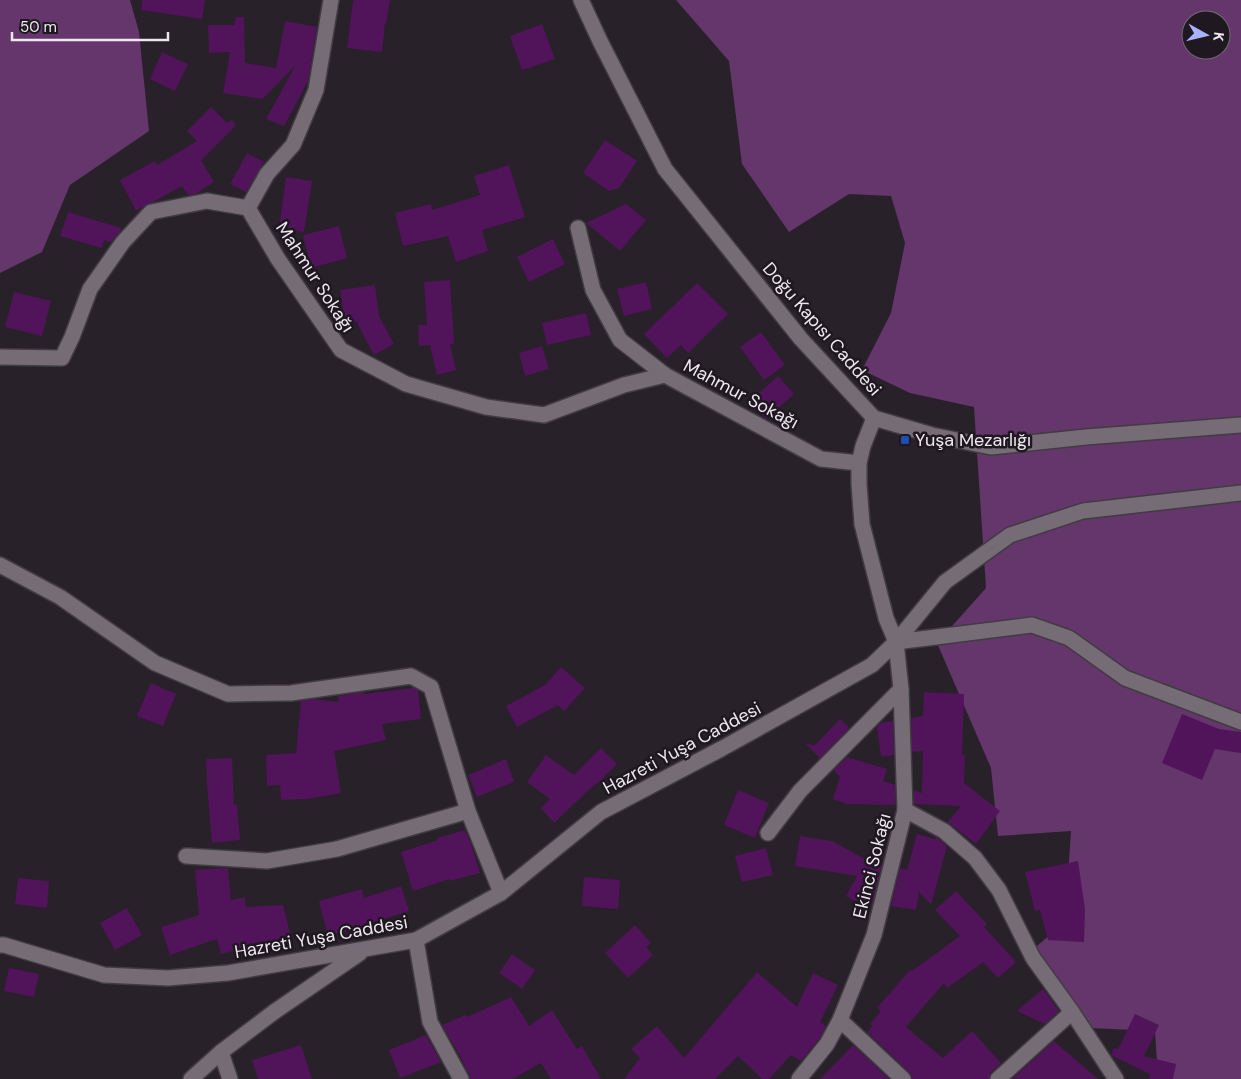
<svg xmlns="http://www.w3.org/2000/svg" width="1241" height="1079" viewBox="0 0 1241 1079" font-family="'DM Sans',sans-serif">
	<rect width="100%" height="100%" fill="#29212a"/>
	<!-- green -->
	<g fill="#64366b" fill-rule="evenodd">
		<path d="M0,0H130L139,32L149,131L70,185L42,252L0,273Z"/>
		<path d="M676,0H1241V1079H1158L1155,1031L1090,1028L1031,951L1065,922L1071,831L998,836L991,768L937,643L986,588L974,407L910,393L862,370L891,313L905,243L891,196L849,194L789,232L742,164L729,61ZM1191,20H1221V50H1191Z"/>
	</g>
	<!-- building -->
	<g fill="#51135a">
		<path d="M142,0H205L202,19L141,10Z"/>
		<path d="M353,0H390L386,24L385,23L382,52L347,48Z"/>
		<path d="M236,17H244L245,63L276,68L285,21L317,27L308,81L284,126L266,119L295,66L262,99L223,93L230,52L209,53L208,25H234Z"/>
		<path d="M542,24L555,59L522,70L510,36Z"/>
		<path d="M162,52L188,64L175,91L150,79Z"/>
		<path d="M211,107L227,123L232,120L236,125L201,160L214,182L195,194L188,195L182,186L153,202L149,203L136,211L120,180L155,161L157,165L197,141L187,131Z"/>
		<path d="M605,140L637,161L619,188L609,191L583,173Z"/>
		<path d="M247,153L264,162L246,192L230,184Z"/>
		<path d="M509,165L525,217L482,230L488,251L456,262L448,236L403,246L395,213L431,204L432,210L480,195L474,176Z"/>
		<path d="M286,177L312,181L304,232L279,229Z"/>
		<path d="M626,204L646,220L620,251L586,223Z"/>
		<path d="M68,212L121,228L120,231L111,242L104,240L102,248L60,236Z"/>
		<path d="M339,226L347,258L311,268L303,235Z"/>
		<path d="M553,239L565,264L529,282L517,257Z"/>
		<path d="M450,280L454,344H450L456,370L437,375L430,345L419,346L418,325H427L424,282Z"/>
		<path d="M646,282L652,309L624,316L617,289Z"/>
		<path d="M697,283L728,314L688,353L681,345L667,358L644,334Z"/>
		<path d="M375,285L379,316L394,344L374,355L356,321L345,323L340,290Z"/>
		<path d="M14,292L51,301L42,336L5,327Z"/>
		<path d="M586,313L591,335L547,345L542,323Z"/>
		<path d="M761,332L785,365L764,380L740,347Z"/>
		<path d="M542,346L549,369L525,376L519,353Z"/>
		<path d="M778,376L794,394L766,419L750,401Z"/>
		<path d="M561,667L585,688L564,711L558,705L517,727L506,706L545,685Z"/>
		<path d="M151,683L176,694L163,726L137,716Z"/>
		<path d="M413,688L418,690L421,719L382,724L386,740L334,751L341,793L307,799L281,800L280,785L267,786L266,755L296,753L301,701L313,699L339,702L338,696L364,692V694Z"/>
		<path d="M924,692L964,694L962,755H965L964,783L1000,811L976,844L948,822L961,806L914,804V790L922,793L923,751L912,752L911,718L923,716Z"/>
		<path d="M1182,714L1219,729L1241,732V753L1215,749L1202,780L1162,763Z"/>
		<path d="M840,719L849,728L820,758L805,743L814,746Z"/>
		<path d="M893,721L894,755L881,757L877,727L881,723Z"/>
		<path d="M601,748L617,764L597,784L596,783L554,823L541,808L550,799L527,782L546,755L574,775Z"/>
		<path d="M847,757L887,769L883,781L895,785V805L848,804L833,799L840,777L834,770Z"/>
		<path d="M232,758L234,805L237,804L240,840L212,843L207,785L206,759Z"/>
		<path d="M506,759L514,782L477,797L468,775Z"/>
		<path d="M738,790L769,803L755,838L724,825Z"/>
		<path d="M465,830L472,847L480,873L450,881L449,879L413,891L401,852L438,840L437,838Z"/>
		<path d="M917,834L935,839L936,837L947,846L931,905L919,892L916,910L891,906L900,868L907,870Z"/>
		<path d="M800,836L832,841L870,862L882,864L872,904L869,909L846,896L857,876L795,866Z"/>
		<path d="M766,848L773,875L742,882L735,856Z"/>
		<path d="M1078,861L1085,909L1084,942L1048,940L1040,910L1035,911L1025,872Z"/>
		<path d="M222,868H228L231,900L245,897L246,907L283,905L293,945L257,953L255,945L221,954L217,939L170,955L161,927L199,915L195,870Z"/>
		<path d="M584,877L620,880L618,909L582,906Z"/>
		<path d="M18,878L49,881L47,908L15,904Z"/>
		<path d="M401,886L409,911L371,923V924L328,936L319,901L362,889L364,898Z"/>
		<path d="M956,891L987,924L984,927L1016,962L998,978L983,962L947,988L944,983L906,1027L943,1058L972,1031L1001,1063L991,1072L989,1079H912L909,1072L867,1032L873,1026L870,1024L881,1011L877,1008L910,970L912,971L960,936L935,910Z"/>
		<path d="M127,908L142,935L115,950L100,923Z"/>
		<path d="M635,925L651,943L646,947L653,955L628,978L605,953Z"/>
		<path d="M512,954L535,970L522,989L499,973Z"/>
		<path d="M9,968L39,974L34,997L4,991Z"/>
		<path d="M757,972L797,1007L813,973L838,985L820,1022L826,1026L819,1039L801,1061L791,1055L769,1079H762L738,1056L715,1079H624L640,1058L631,1049L657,1026L684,1058Z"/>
		<path d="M1043,989L1059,1011L1045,1024L1017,1011Z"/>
		<path d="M511,997L529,1026L552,1010L577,1049L582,1046L601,1079H551L541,1063L512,1079H471L459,1054L442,1025L466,1015L467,1017Z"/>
		<path d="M1135,1014L1159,1025L1144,1056L1176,1064L1173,1079H1149L1150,1074L1111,1055L1114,1048L1118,1049Z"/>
		<path d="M426,1035L441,1062L400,1078L389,1050Z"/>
		<path d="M1054,1041L1063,1049L1098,1079H1012Z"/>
		<path d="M301,1045L312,1079H258L252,1060Z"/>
		<path d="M853,1045L889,1079H820Z"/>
	</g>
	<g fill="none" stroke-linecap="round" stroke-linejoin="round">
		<defs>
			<g id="minor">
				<path d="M581,0L600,41L665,169L801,339L874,418L932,435L991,447L1086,437L1241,425"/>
				<path d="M248,208L278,259L341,350L406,384L486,407L544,415L624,385L665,375"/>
				<path d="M248,208L267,174L293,145L316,90L331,0"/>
				<path d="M578,228L593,290L620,340L665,375L821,459L859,463"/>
				<path d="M0,357L62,358L72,337L90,289L123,242L151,212L207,201L248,208"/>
				<path d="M0,565L60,597L155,663L228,694L291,693L411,676L431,687L468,811L501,893"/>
				<path d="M896,642L1032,625L1069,638L1125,678L1241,722"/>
				<path d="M905,810L944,831L975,858L999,890L1033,958L1072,1012L1116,1079"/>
				<path d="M768,833L800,791L901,689"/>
				<path d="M186,856L267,861L337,849L468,811"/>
				<path d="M416,940L430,1022L461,1079"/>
				<path d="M0,945H4L104,975L168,978L228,973L416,940L501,893L601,812L721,749L872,665L896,642L945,582L1010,535L1083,511L1241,493"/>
				<path d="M840,1020L903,1079"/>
				<path d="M221,1052L230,1079"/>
				<path d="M191,1079L221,1052L274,1012L360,953"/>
				<path d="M799,1079L827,1044L840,1020L874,935L905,810L901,689L896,642L886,618L862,524L859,484V463L863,446L874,418"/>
				<path d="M998,1079L1072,1012"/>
			</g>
		</defs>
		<!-- minor casing -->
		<use href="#minor" stroke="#413c42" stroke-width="18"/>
		<!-- minor -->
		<use href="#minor" stroke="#756c76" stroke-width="15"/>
	</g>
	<!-- markers -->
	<rect fill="#1a4fb4" stroke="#1f1820" stroke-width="2" x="900" y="435" width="10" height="10" rx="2.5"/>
	<g text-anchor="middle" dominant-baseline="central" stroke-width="5" stroke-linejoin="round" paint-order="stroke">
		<!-- street labels -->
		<g font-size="18" fill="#ede8ee" stroke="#1f1820">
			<text transform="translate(315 277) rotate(57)">Mahmur Sokağı</text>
			<text transform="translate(822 329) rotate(49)">Doğu Kapısı Caddesi</text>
			<text transform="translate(741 394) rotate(28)">Mahmur Sokağı</text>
			<text transform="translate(682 748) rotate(-28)">Hazreti Yuşa Caddesi</text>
			<text transform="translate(872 866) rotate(-76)">Ekinci Sokağı</text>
			<text transform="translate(321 937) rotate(-10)">Hazreti Yuşa Caddesi</text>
		</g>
		<!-- poi labels -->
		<g font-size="18" fill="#ede8ee" stroke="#1f1820" text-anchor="start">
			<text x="915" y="440">Yuşa Mezarlığı</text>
		</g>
	</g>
	<!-- north arrow -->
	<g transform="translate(1206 35) rotate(98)"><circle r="24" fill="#1f1820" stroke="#716b72"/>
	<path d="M0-4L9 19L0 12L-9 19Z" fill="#a9b0fc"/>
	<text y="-8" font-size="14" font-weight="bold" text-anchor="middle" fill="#ede8ee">K</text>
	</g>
	<!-- scale -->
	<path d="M12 32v8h156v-8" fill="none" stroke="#ede8ee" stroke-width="2.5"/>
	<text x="20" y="32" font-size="15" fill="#ede8ee" stroke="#1f1820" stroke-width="4" paint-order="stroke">50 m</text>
</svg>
